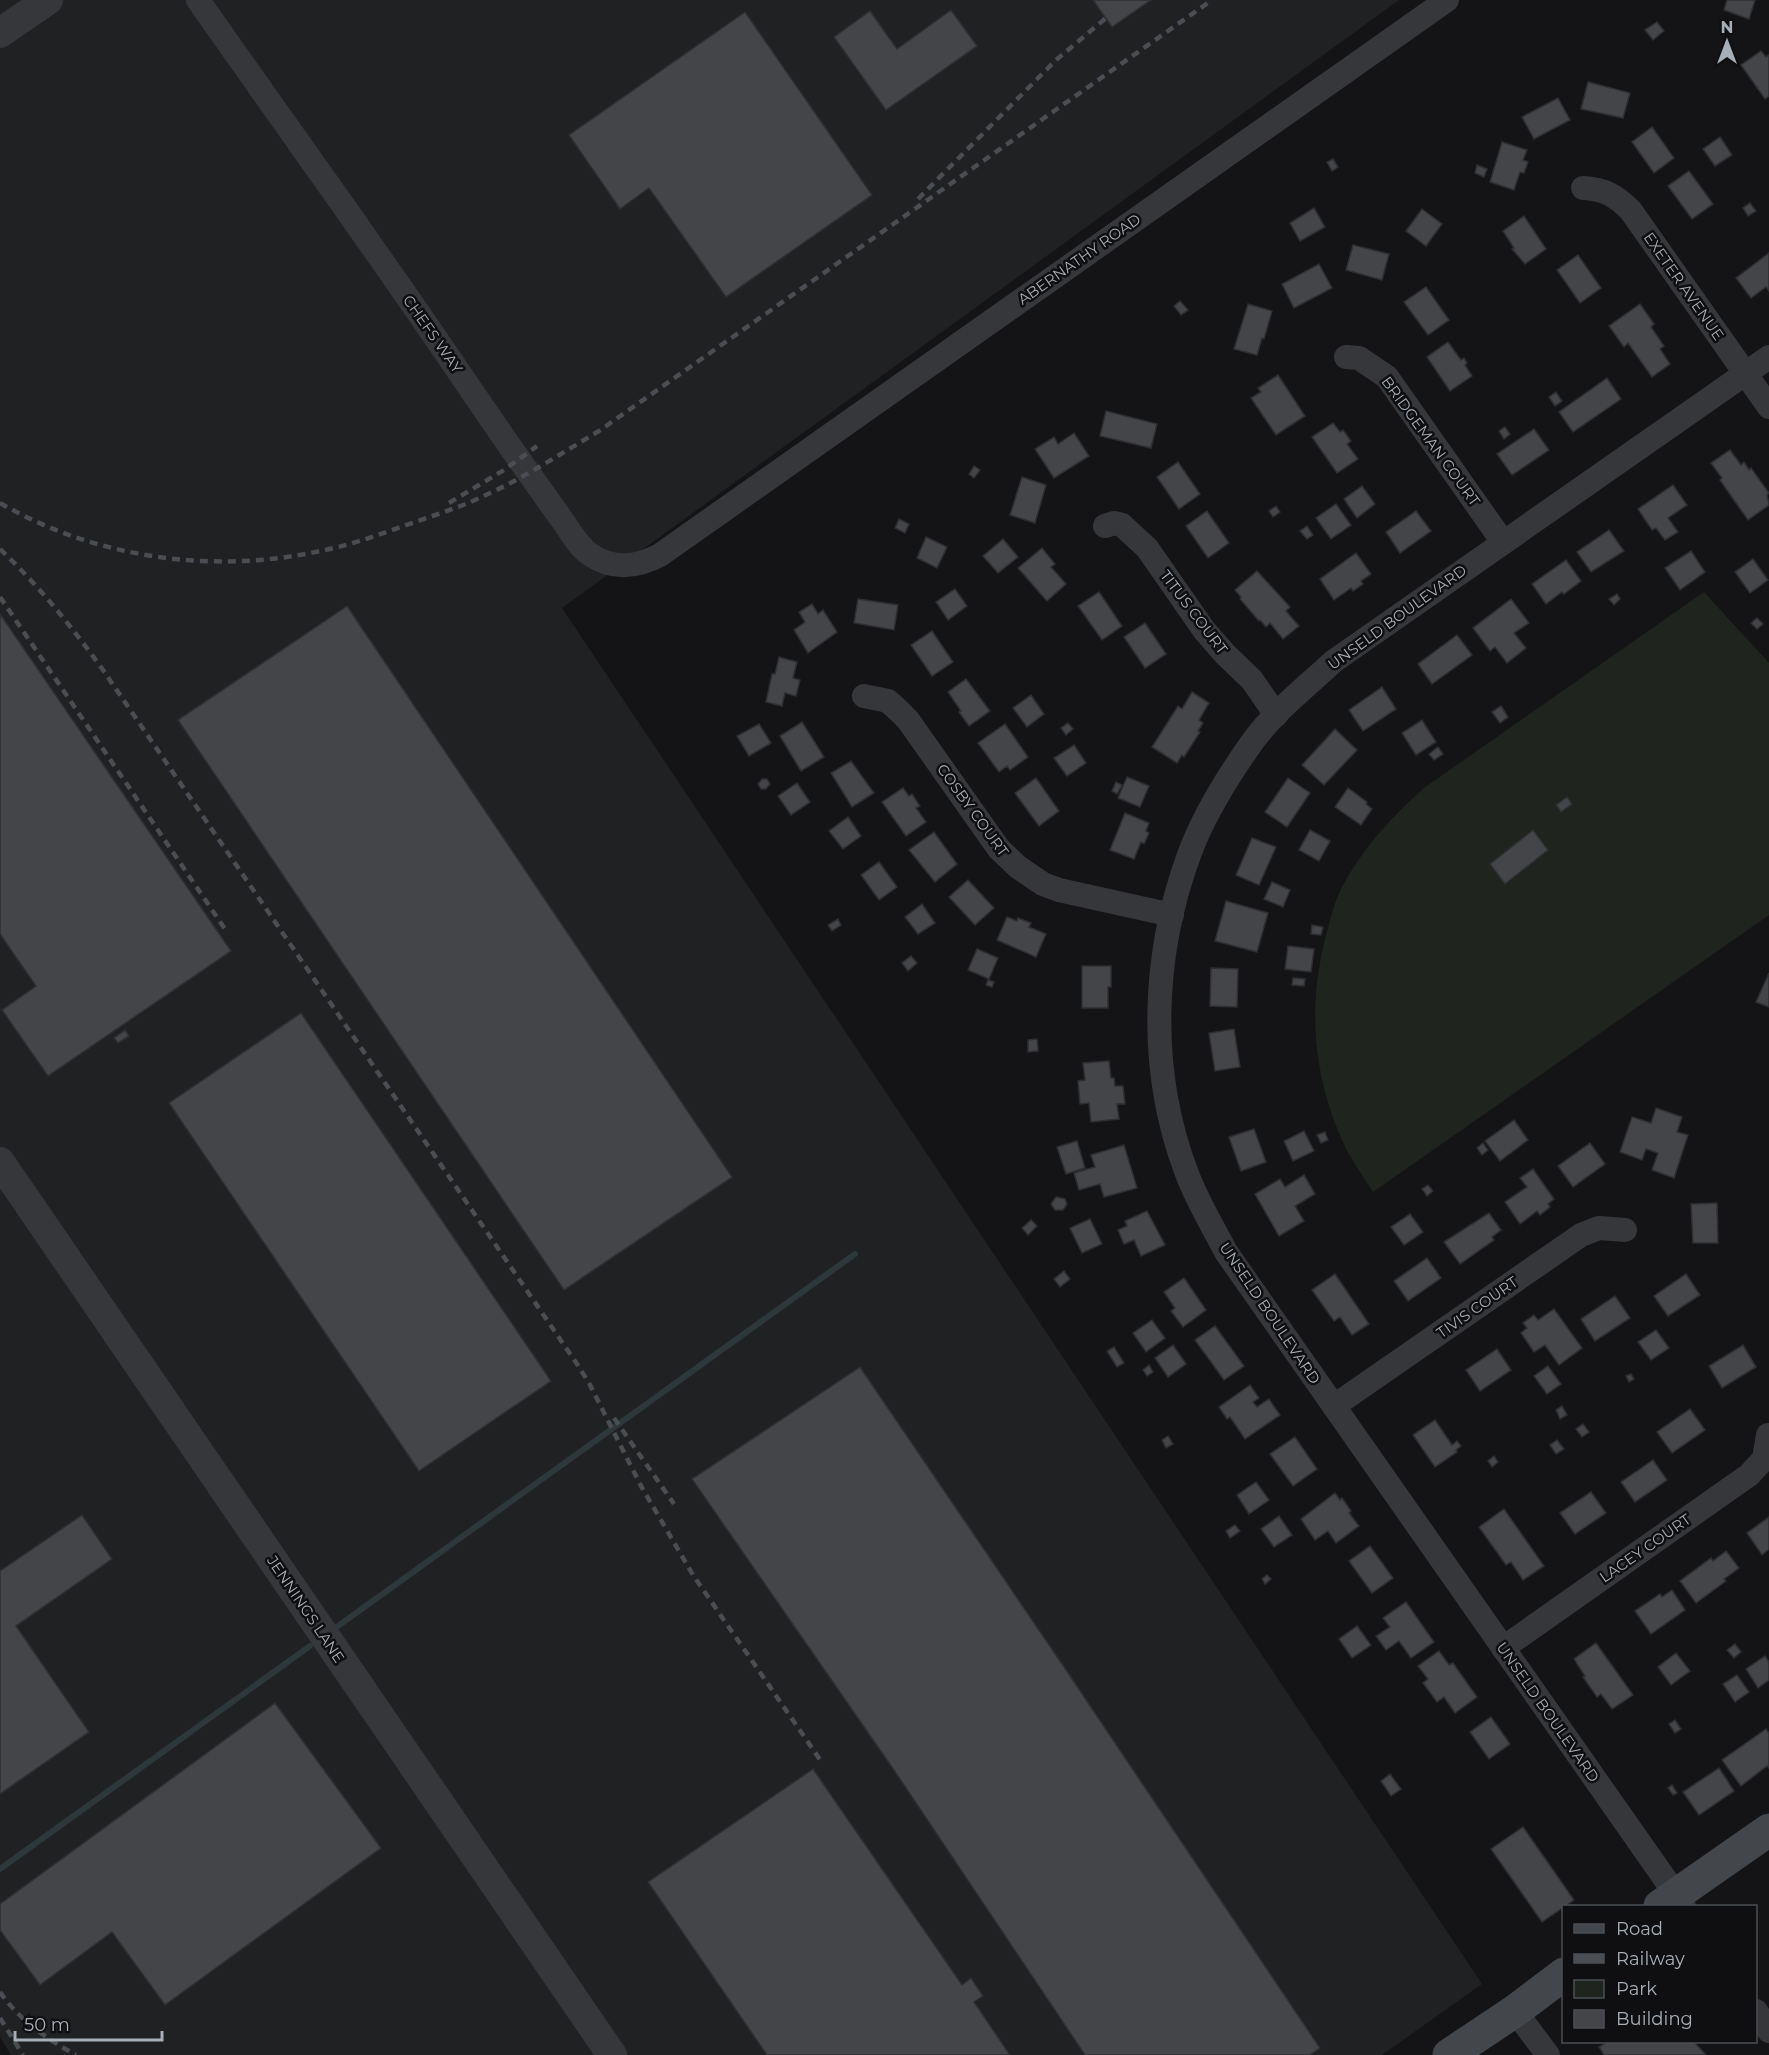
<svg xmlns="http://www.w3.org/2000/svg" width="1769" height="2055" viewBox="0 0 1769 2055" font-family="Montserrat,sans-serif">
	<rect width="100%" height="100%" fill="#141416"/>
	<!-- built -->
	<path fill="#202123" d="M0,0H1399L562,608L1482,1984L1382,2055H11L0,2037Z"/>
	<!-- green -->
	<path fill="#1f251e" d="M1704,592L1769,663V915L1373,1192C1361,1173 1347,1154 1339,1133C1312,1069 1308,1000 1327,932C1331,916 1335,900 1343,885C1364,847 1392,816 1424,788Z"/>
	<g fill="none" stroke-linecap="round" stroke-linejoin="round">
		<!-- stream -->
		<g stroke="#2d383b" stroke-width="6">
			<path d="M338,1626L855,1254"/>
			<path d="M0,1869L310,1646"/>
		</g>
	</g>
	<!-- building -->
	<g fill="#434549" stroke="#2e2f32" stroke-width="1.5">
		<path d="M1093,0H1151L1112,27Z"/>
		<path d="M1727,0H1755L1749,19L1724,10Z"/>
		<path d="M951,10L977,46L886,110L834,37L870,11L897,49Z"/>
		<path d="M745,12L872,195L726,297L649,188L620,209L569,135Z"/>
		<path d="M1657,22L1664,31L1653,40L1645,30Z"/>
		<path d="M1761,51L1766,57L1769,55V96L1765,99L1741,65Z"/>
		<path d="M1588,82L1630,93L1623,118L1581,109Z"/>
		<path d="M1558,98L1570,120L1534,139L1522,117Z"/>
		<path d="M1652,127L1674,158L1654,173L1632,142Z"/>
		<path d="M1720,137L1732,155L1715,166L1703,149Z"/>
		<path d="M1502,142L1527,150L1523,160L1528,162L1524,173L1520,172L1514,190L1490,182Z"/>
		<path d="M1333,159L1338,167L1332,171L1327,162Z"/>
		<path d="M1477,165L1487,169L1484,177L1475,173Z"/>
		<path d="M1689,171L1713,204L1692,219L1668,186Z"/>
		<path d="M1750,203L1756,211L1748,216L1743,208Z"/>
		<path d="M1314,208L1325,227L1300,241L1290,223Z"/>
		<path d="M1422,209L1442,224L1426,246L1406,231Z"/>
		<path d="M1524,216L1546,249L1525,264L1512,249L1514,248L1503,231Z"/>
		<path d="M1353,245L1389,254L1382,280L1346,270Z"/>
		<path d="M1769,253V291L1766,287L1751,298L1736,278Z"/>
		<path d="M1578,255L1601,288L1580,303L1557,270Z"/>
		<path d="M1319,264L1332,288L1294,308L1282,284Z"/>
		<path d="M1426,287L1449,320L1428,335L1404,302Z"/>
		<path d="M1180,301L1188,310L1181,315L1174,306Z"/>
		<path d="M1248,304L1272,311L1264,339L1262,338L1257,355L1234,349Z"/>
		<path d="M1640,304L1654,324L1651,327L1664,346L1660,349L1670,364L1652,377L1628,343L1624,347L1609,326Z"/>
		<path d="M1448,342L1461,360L1464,358L1467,363L1465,365L1472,376L1450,391L1427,357Z"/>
		<path d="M1278,375L1305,416L1276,435L1251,398L1261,392L1258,388Z"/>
		<path d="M1607,378L1621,399L1573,432L1559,412Z"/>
		<path d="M1556,392L1562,401L1555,406L1549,397Z"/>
		<path d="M1106,411L1157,424L1151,448L1100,436Z"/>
		<path d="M1333,423L1340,432L1343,430L1351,441L1347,444L1358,459L1337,473L1312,437Z"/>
		<path d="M1505,427L1510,434L1504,439L1499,431Z"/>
		<path d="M1534,429L1549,450L1512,475L1497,454Z"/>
		<path d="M1074,433L1089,456L1054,478L1035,449L1054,437L1058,444Z"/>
		<path d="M1730,450L1741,465L1744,462L1749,470L1751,468L1769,493L1767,495L1769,505L1748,520L1720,480L1722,478L1711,463Z"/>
		<path d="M1178,462L1200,494L1179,509L1157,477Z"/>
		<path d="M974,466L980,470L974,478L969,474Z"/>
		<path d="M1022,477L1046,485L1035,523L1010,515Z"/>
		<path d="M1673,485L1687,505L1668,518L1678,532L1665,540L1656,528L1652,530L1638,509Z"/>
		<path d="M1362,486L1375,504L1357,518L1344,499Z"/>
		<path d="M1336,504L1351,525L1331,539L1316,518Z"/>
		<path d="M1276,506L1280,512L1273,517L1269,511Z"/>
		<path d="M1207,511L1229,543L1208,558L1186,526Z"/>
		<path d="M1416,511L1431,531L1400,553L1386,532Z"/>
		<path d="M899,519L909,524L905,533L895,528Z"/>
		<path d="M1307,526L1313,535L1307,539L1300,531Z"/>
		<path d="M1609,530L1624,551L1591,572L1577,552Z"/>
		<path d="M926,537L947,547L937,568L917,558Z"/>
		<path d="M1003,539L1018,557L998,573L983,556Z"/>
		<path d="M1042,548L1055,564L1051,567L1066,584L1047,601L1018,568Z"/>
		<path d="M1691,551L1705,572L1680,590L1665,568Z"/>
		<path d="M1356,553L1371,574L1361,581L1363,584L1353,591L1351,588L1334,600L1320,579Z"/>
		<path d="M1753,559L1768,580L1750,593L1735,572Z"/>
		<path d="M1566,560L1581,581L1564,594L1562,592L1546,604L1532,584Z"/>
		<path d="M1257,571L1290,607L1286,611L1299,626L1283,639L1270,623L1266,627L1260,620L1259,621L1240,599L1241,597L1235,590Z"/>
		<path d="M955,589L967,606L948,620L936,602Z"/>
		<path d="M1099,592L1122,626L1102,640L1078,606Z"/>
		<path d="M1617,594L1620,599L1614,605L1609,599Z"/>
		<path d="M858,599L898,605L894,630L854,623Z"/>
		<path d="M1511,599L1529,623L1514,633L1526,648L1507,663L1495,647L1490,651L1473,628Z"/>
		<path d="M812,604L818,614L823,610L837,632L808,653L794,630L805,622L799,612Z"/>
		<path d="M347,606L732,1177L564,1290L178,720Z"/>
		<path d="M0,614L231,951L48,1076L2,1010L36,986L0,934Z"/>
		<path d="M1757,618L1763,624L1757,629L1751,623Z"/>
		<path d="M1145,623L1166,654L1145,668L1124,637Z"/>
		<path d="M932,631L953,662L932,676L911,645Z"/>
		<path d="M1457,635L1472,655L1432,684L1418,664Z"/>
		<path d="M779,657L797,662L793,678L800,680L796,696L785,693L782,706L766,702L772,674H775Z"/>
		<path d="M966,679L990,711L969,726L959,712L961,711L948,692Z"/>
		<path d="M1382,687L1396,709L1363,731L1349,710Z"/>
		<path d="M1192,692L1209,703L1199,720L1203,723L1198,731L1200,732L1184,757L1182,755L1177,763L1152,747L1178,706L1182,709Z"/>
		<path d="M1031,695L1044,714L1027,727L1013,708Z"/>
		<path d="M1501,706L1508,717L1500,723L1492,712Z"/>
		<path d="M1422,720L1436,742L1416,755L1402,733Z"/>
		<path d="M802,722L824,757L801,771L780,736Z"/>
		<path d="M1068,723L1073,729L1066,735L1061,728Z"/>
		<path d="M759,724L771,743L749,756L737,736Z"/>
		<path d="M1005,724L1028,757L1010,770L1007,766L999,772L978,743Z"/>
		<path d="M1335,729L1357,750L1324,785L1302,765Z"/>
		<path d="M1074,745L1086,763L1067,776L1054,758Z"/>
		<path d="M1438,747L1443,754L1434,760L1429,754Z"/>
		<path d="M851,761L874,793L852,807L831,773Z"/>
		<path d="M1127,777L1149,786L1140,807L1118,798Z"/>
		<path d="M1036,778L1059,811L1039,826L1015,793Z"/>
		<path d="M1288,778L1310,793L1287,827L1265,812Z"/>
		<path d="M762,779H767L770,784L766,789H761L758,784Z"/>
		<path d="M1116,782L1122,785L1117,794L1112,791Z"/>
		<path d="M797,783L810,802L791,815L778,796Z"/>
		<path d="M903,788L909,796L912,794L920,806L916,808L926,822L906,836L882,802Z"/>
		<path d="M1348,788L1367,802L1366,804L1372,809L1361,825L1335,807Z"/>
		<path d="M1567,797L1572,804L1561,812L1556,805Z"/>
		<path d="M1125,813L1149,823L1146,831L1149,833L1144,844L1141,842L1134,859L1110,850Z"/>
		<path d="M848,817L861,836L843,849L829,831Z"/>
		<path d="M1310,830L1330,841L1319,861L1299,850Z"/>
		<path d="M1533,830L1548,850L1505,884L1490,864Z"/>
		<path d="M934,832L957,864L935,882L909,850Z"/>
		<path d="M1252,838L1276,847L1259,885L1236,875Z"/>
		<path d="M879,862L897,887L879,900L861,875Z"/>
		<path d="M968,880L994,908L975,925L949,897Z"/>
		<path d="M1272,882L1290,890L1283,907L1264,899Z"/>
		<path d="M1226,901L1268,913L1257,952L1215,941Z"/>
		<path d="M922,904L935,923L918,934L905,917Z"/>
		<path d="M1007,917L1017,921L1018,918L1031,923L1029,927L1046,934L1036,957L997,940Z"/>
		<path d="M838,919L841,925L832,931L828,925Z"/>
		<path d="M1312,925L1323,927L1321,935L1311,934Z"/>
		<path d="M1288,946L1314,949L1311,972L1285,969Z"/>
		<path d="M977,949L998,958L989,979L968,970Z"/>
		<path d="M911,956L917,963L908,971L902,963Z"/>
		<path d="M1082,966H1111V987H1108V1008H1082Z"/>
		<path d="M1211,968L1238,969L1237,1007L1210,1006Z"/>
		<path d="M1769,973V1007L1756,1002Z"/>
		<path d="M1293,978L1305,979L1304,986L1292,985Z"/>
		<path d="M988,980L994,982L992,987L986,985Z"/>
		<path d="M301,1013L551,1381L419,1471L169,1103Z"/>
		<path d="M1234,1029L1240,1067L1215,1071L1209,1033Z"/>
		<path d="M125,1030L129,1036L118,1043L114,1038Z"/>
		<path d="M1037,1039L1038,1051L1028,1052V1040Z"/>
		<path d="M1109,1061L1111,1078H1114L1115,1086H1123L1125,1104H1117L1119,1119L1091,1122L1089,1103L1080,1104L1078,1081L1085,1080L1083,1063Z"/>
		<path d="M1656,1108L1682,1117L1677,1132L1688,1135L1674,1178L1652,1170L1658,1153L1646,1149L1642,1160L1620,1152L1632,1117L1651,1123Z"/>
		<path d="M1514,1120L1528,1140L1500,1161L1485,1141Z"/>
		<path d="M1254,1129L1266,1162L1241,1171L1229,1137Z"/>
		<path d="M1304,1131L1314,1151L1293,1161L1284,1141Z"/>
		<path d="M1325,1132L1328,1140L1321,1143L1317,1135Z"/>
		<path d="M1077,1141L1085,1168L1066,1174L1057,1147Z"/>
		<path d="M1483,1143L1488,1150L1482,1155L1477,1148Z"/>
		<path d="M1590,1143L1605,1164L1573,1187L1558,1166Z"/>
		<path d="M1124,1145L1137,1188L1104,1197L1100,1184L1079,1190L1074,1173L1095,1167L1091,1155Z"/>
		<path d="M1533,1169L1554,1199L1548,1204L1550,1207L1540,1215L1537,1211L1520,1224L1505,1202L1527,1187L1520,1178Z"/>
		<path d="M1304,1175L1315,1194L1295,1206L1304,1221L1279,1236L1255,1194L1280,1179L1285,1187Z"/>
		<path d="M1428,1185L1433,1191L1427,1196L1422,1189Z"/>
		<path d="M1056,1197L1065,1199L1067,1204L1063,1210H1055L1051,1204Z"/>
		<path d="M1717,1203L1718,1243H1693L1691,1204Z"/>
		<path d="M1147,1211L1165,1245L1141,1256L1134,1240L1124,1244L1118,1230L1127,1226L1125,1221Z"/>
		<path d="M1489,1213L1501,1230L1492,1237L1494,1240L1460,1264L1444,1242Z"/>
		<path d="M1410,1214L1423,1232L1404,1245L1391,1227Z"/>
		<path d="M1090,1219L1102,1244L1082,1253L1070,1228Z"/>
		<path d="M1031,1220L1037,1226L1028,1235L1022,1228Z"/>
		<path d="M1427,1258L1441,1278L1408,1301L1394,1281Z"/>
		<path d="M1064,1271L1070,1279L1060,1287L1054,1279Z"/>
		<path d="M1335,1274L1369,1324L1352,1335L1340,1317L1334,1321L1312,1290Z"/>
		<path d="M1686,1274L1700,1295L1668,1316L1654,1296Z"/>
		<path d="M1184,1278L1206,1310L1183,1327L1171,1311L1175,1308L1164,1292Z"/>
		<path d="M1615,1296L1630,1318L1595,1341L1581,1319Z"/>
		<path d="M1554,1309L1582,1348L1559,1365L1545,1345L1534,1352L1521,1333L1527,1328L1523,1323L1534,1315L1538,1320Z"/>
		<path d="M1152,1320L1165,1338L1146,1352L1133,1333Z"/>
		<path d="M1215,1326L1244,1366L1224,1380L1195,1340Z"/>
		<path d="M1656,1330L1669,1348L1651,1360L1638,1342Z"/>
		<path d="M1173,1345L1186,1364L1168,1377L1155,1358Z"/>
		<path d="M1743,1345L1756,1367L1722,1388L1709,1366Z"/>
		<path d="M1114,1347L1124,1363L1117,1367L1107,1351Z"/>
		<path d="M1497,1349L1511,1370L1480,1391L1466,1370Z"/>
		<path d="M1149,1365L1153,1372L1147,1376L1143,1370Z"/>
		<path d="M1548,1366L1561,1384L1547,1394L1534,1376Z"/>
		<path d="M860,1367L1060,1661L1320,2048L1310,2055H1085L896,1773L692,1479Z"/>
		<path d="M1631,1374L1634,1379L1629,1382L1626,1376Z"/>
		<path d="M1250,1385L1259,1398L1253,1402L1257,1407L1269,1399L1280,1415L1245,1439L1230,1417L1227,1419L1219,1407Z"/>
		<path d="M1562,1406L1567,1415L1560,1419L1556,1410Z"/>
		<path d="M1690,1409L1705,1430L1672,1453L1657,1432Z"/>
		<path d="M1435,1420L1452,1445L1457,1441L1461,1446L1456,1450L1457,1452L1435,1467L1413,1435Z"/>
		<path d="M1583,1424L1589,1432L1582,1437L1576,1429Z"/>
		<path d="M1168,1436L1173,1444L1166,1448L1162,1440Z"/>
		<path d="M1295,1437L1317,1469L1293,1486L1270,1454Z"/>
		<path d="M1557,1440L1564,1449L1556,1454L1550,1445Z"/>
		<path d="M1494,1456L1498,1462L1492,1467L1488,1461Z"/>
		<path d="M1653,1460L1667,1480L1635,1502L1621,1482Z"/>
		<path d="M1256,1482L1269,1500L1249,1514L1237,1495Z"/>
		<path d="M1591,1492L1606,1513L1575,1534L1560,1513Z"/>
		<path d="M1335,1493L1340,1500L1342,1498L1351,1511L1349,1513L1359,1526L1336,1543L1328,1531L1315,1540L1301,1519Z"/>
		<path d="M1504,1509L1544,1566L1523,1580L1511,1562L1506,1565L1479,1527Z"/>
		<path d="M82,1515L112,1559L16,1626L89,1732L0,1794V1571Z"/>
		<path d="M1279,1516L1292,1535L1274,1547L1261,1529Z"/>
		<path d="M1769,1517V1549L1762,1555L1747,1533Z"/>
		<path d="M1235,1525L1240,1531L1230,1538L1226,1531Z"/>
		<path d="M1370,1546L1393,1578L1372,1593L1349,1561Z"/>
		<path d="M1726,1551L1739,1568L1724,1579L1726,1581L1696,1603L1680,1581L1711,1558L1713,1561Z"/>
		<path d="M1267,1575L1271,1579L1265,1584L1262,1579Z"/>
		<path d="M1672,1590L1685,1610L1651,1634L1635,1611L1660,1594L1662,1597Z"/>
		<path d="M1406,1602L1434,1642L1411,1658L1399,1641L1386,1650L1376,1636L1390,1627L1383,1618Z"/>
		<path d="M1357,1626L1371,1645L1352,1658L1339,1639Z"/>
		<path d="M1596,1643L1633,1695L1612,1709L1601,1694L1597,1697L1583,1677L1585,1676L1574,1659Z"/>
		<path d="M1735,1644L1741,1652L1734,1658L1727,1650Z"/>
		<path d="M1439,1651L1449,1665L1453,1663L1477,1697L1455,1713L1444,1697L1437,1702L1423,1683L1428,1679L1418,1666Z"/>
		<path d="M1676,1653L1690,1671L1671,1685L1658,1667Z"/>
		<path d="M1765,1656L1769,1662V1680L1758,1688L1746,1669Z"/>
		<path d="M1737,1675L1749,1692L1735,1702L1723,1684Z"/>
		<path d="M275,1703L381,1848L165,2005L112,1932L40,1985L0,1930V1904Z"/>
		<path d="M1491,1717L1510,1744L1489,1759L1470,1732Z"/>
		<path d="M1675,1720L1681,1729L1675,1733L1669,1724Z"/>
		<path d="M1766,1729L1769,1733V1768L1767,1766L1741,1786L1722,1760Z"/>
		<path d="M1719,1768L1734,1791L1699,1815L1683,1792Z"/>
		<path d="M813,1769L962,1985L971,1978L983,1996L974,2002L1010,2055H767L648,1882Z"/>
		<path d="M1390,1774L1401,1789L1391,1796L1381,1781Z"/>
		<path d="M1672,1785L1677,1793L1673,1795L1668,1788Z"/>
		<path d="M1523,1827L1574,1900L1542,1922L1491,1849Z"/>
		<path d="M1607,2042H1694L1706,2055H1604L1599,2047Z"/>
	</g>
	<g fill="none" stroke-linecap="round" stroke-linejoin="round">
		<!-- minor -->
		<g stroke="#35373b" stroke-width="24">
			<path d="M198,0C288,129 381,256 469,387C499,431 529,474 560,517C570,530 577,546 591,555C613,570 638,567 660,555L1447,0"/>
			<path d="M1583,188C1604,189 1617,196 1631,211L1769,407"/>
			<path d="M1346,357L1359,358L1387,377L1503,542"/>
			<path d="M1105,526L1114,523L1122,525L1147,548L1204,630L1225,654L1252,680L1276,715"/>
			<path d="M864,696L888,701L899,711L908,720L999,849L1018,867L1043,884L1059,890L1172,915"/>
			<path d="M1334,1406L1581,1235L1599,1228L1625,1230"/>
			<path d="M1503,1648L1749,1475L1764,1459L1768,1435"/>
			<path d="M1684,1906L1226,1252C1212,1225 1196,1199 1186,1171C1148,1070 1152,956 1189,855C1204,814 1228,776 1253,741C1275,711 1307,686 1334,661L1769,357"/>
			<path d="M1515,2011L1548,2055"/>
			<path d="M1756,2011L1769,2031"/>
		</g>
		<!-- tertiary -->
		<g stroke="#35373b" stroke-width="30">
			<path d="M0,33L48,0"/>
			<path d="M0,1162L612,2055"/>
		</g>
		<!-- secondary -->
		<g stroke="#43464a" stroke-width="33">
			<path d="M1660,1906L1769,1830"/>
			<path d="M1449,2055L1515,2011L1564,1974"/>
		</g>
		<!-- rail -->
		<g stroke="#4a4d51" stroke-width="4.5" stroke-dasharray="8 6" stroke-linecap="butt">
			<path d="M918,199L1056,60L1106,18"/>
			<path d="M0,503C97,559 216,575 325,550C355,544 383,533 412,523C438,514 464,506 488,494C527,476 562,453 599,431L1212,0"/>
			<path d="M449,503L504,470L537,446"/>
			<path d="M0,549C39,586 72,627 103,670L577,1364L589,1383L641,1486L693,1575L823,1764"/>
			<path d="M0,597L227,932"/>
			<path d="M614,1418L674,1504"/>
			<path d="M0,1992C19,2020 47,2039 76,2055"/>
			<path d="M0,2018L23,2055"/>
		</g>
	</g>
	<g text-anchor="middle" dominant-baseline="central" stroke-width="5" stroke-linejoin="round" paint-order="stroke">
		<!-- street labels -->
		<g font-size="15" fill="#a6aeb6" stroke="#0f0f11">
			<text transform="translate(1079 259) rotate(-35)">ABERNATHY ROAD</text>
			<text transform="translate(1684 286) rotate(55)">EXETER AVENUE</text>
			<text transform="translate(433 334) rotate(55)">CHEFS WAY</text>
			<text transform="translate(1431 441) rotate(54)">BRIDGEMAN COURT</text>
			<text transform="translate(1194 612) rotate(53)">TITUS COURT</text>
			<text transform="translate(1397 617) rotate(-36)">UNSELD BOULEVARD</text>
			<text transform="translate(973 810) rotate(54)">COSBY COURT</text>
			<text transform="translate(1477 1307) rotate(-35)">TIVIS COURT</text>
			<text transform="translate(1270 1313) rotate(56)">UNSELD BOULEVARD</text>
			<text transform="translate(1645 1548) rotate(-35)">LACEY COURT</text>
			<text transform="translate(306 1609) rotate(56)">JENNINGS LANE</text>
			<text transform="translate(1548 1712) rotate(55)">UNSELD BOULEVARD</text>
		</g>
	</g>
	<!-- legend -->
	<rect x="1562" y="1905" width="195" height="138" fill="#0f0f11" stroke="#4b4f53" stroke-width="1.5"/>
	<rect x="1574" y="1924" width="30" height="9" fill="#43464a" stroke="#4b4f53" stroke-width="1.5"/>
	<text x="1616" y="1935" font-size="18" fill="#a6aeb6">Road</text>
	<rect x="1574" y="1954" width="30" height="9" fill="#4a4d51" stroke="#4b4f53" stroke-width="1.5"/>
	<text x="1616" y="1965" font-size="18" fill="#a6aeb6">Railway</text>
	<rect x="1574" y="1980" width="30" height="18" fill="#1f251e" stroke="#4b4f53" stroke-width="1.5"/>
	<text x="1616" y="1995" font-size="18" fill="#a6aeb6">Park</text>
	<rect x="1574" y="2010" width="30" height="18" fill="#434549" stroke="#4b4f53" stroke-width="1.5"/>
	<text x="1616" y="2025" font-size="18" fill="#a6aeb6">Building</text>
	<!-- north arrow -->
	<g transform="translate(1727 42)" stroke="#0f0f11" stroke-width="4.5" paint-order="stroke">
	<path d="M0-4.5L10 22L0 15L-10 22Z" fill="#a6aeb6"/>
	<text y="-9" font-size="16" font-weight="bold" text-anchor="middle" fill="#a6aeb6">N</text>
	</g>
	<!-- scale -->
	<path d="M15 2031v9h147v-9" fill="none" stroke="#a6aeb6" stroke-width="3"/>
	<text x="24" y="2031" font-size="18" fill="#a6aeb6" stroke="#0f0f11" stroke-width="4.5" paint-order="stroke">50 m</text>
</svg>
